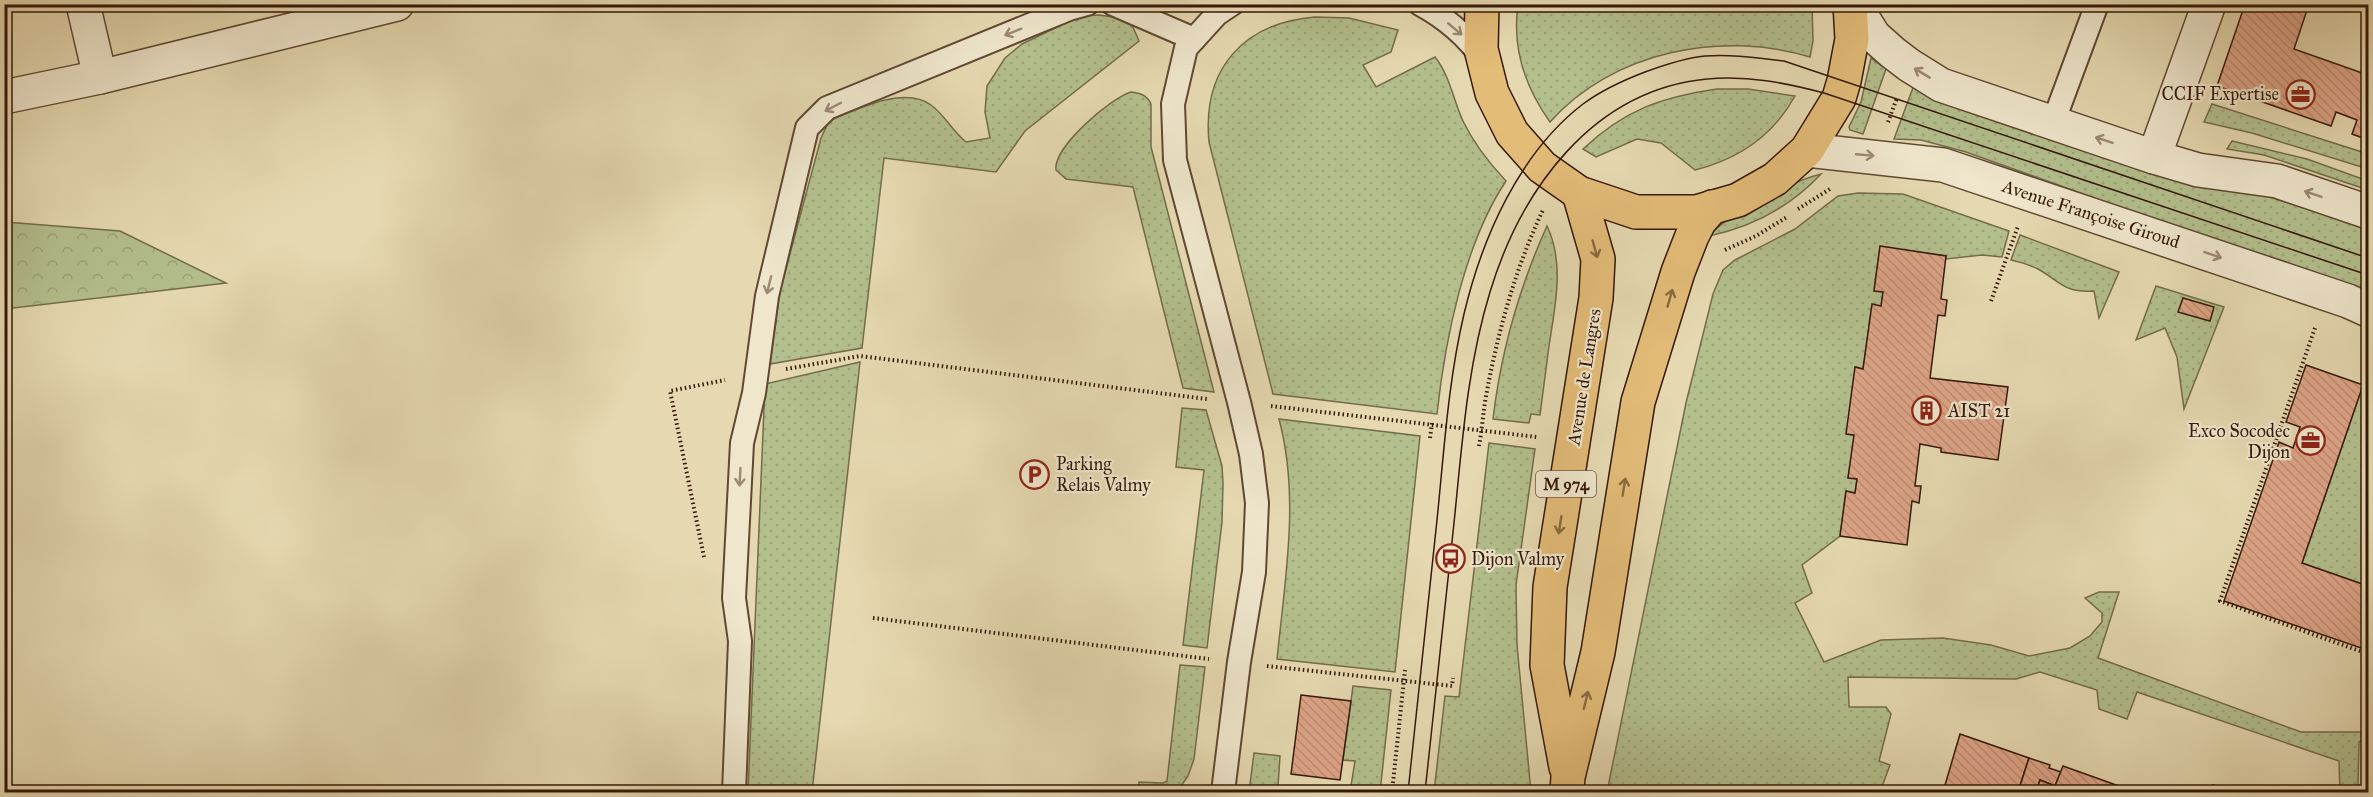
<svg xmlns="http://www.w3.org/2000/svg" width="2373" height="797" viewBox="0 0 2373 797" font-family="'IM FELL Great Primer',serif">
	<defs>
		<pattern id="grass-dots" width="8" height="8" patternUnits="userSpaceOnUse" patternTransform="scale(1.5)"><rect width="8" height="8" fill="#b3bf8d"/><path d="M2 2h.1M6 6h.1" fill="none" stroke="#9ba378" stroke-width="1.8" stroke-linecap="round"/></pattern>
		<pattern id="forest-crowns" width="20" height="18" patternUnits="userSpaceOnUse" patternTransform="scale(1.5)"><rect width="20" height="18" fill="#b3bf8d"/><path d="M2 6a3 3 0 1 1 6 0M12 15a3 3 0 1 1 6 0" fill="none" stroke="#9ba378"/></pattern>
		<pattern id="building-back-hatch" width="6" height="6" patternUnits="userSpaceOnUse" patternTransform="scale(1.5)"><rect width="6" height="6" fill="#dea588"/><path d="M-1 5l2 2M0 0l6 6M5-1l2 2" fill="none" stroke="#bf8d74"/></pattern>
	</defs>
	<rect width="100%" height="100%" fill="#e6d9b1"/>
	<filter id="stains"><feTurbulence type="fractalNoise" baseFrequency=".00333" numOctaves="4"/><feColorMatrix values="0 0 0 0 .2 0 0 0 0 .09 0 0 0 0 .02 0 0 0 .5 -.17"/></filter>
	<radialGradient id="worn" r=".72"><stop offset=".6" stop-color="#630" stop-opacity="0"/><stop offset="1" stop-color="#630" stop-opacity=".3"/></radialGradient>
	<!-- grass -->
	<g fill="url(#grass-dots)" stroke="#746c4b" stroke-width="1.5">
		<path d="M1812,5L1813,41L1810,57C1722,30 1613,51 1550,122C1525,87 1512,47 1518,5Z"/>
		<path d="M1099,15L1113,17L1132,25L1139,41L1025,131L996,172L884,158L862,348L770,364L780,291L821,138L829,121C855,110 904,85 931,105C944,114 952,131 966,142L990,138L985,112L987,86L1005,58L1022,44L1080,16Z"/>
		<path d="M1315,17L1349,18L1398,30L1391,52L1363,65L1376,87L1435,57C1450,76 1453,99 1463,121C1474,144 1489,163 1506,181C1464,244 1445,340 1437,414L1273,394L1209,142C1202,69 1243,23 1315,17Z"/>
		<path d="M1871,58L1886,69L1863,134L1850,130L1849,127L1861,102Z"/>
		<path d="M1914,85L2368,228V296L1966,152L1921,140L1894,139Z"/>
		<path d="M1717,89H1748L1795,96C1773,136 1739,159 1695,170L1661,143L1637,139L1596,157L1583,149C1624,110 1662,97 1717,89Z"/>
		<path d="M1131,92C1140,93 1147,95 1151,104V147L1214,392L1183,388L1133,187L1066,179L1056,170C1053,147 1111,98 1131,92Z"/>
		<path d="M2212,104L2362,152L2368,140V169L2252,133L2204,122Z"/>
		<path d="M2232,141L2307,159L2368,181V190L2264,155L2227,149Z"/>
		<path d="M1821,174C1791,206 1752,227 1709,236C1730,212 1790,182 1821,174Z"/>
		<path d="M1858,193L1903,194L2009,231L2002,257L1982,255L1946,259V256L1880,247L1874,290L1883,292L1881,306L1872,305L1863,369L1856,367L1847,434L1855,435L1848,477L1857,479L1855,493L1846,492L1840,536L1802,565L1812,593L1795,603L1824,662L1881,640L1943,638L1991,645L2029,656L2070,648L2090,636L2102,622V613L2085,598L2099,592H2119L2098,658L2301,732H2368V741L2359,742L2358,785L2368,786V792H2340L2339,761L2137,692L2127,719L2099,709L2097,690L2040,672L2016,679L1848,677L1849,707H1886L1891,714L1879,761L1890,765L1880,792H1607L1686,403L1713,294L1723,270L1735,260L1795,229L1838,196Z"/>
		<path d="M1547,226C1565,264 1555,306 1549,346C1546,369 1543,392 1540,415L1531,414L1529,423L1493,419C1501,351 1519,288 1547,226Z"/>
		<path d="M2020,235L2119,272L2099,318L2094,291C2064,293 2061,282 2038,269C2030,265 2021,262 2011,260Z"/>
		<path d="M2156,286L2224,307L2184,409L2177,357L2165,328L2136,340Z"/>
		<path d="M860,362L812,792H748L765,384Z"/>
		<path d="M2363,385L2368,387V586L2302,563Z"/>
		<path d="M1182,408L1206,410L1222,466L1223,483L1222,522L1207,648L1183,645L1204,470L1176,467Z"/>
		<path d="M1279,419L1420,436L1395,672L1277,659C1285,579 1300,497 1279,419Z"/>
		<path d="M1489,443L1535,449L1516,585L1517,645L1531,792H1434L1445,696L1459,697Z"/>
		<path d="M1180,665L1205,667L1194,759L1188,776L1177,792H1138L1139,782L1163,783L1167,781Z"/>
		<path d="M1353,686L1391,690L1380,792H1350L1355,761L1343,760Z"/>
		<path d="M1254,753L1280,756L1278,786L1329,792H1249Z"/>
	</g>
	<!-- forest -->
	<path fill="url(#forest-crowns)" stroke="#746c4b" stroke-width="1.5" d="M5,222L120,231L226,283L5,309Z"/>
	<!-- building -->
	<g fill="url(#building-back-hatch)" stroke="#341809" stroke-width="1.5">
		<path d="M2245,4H2309L2294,49L2368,75V140L2352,134L2357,120L2336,112L2331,126L2217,86Z"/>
		<path d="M1880,246L1946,256L1941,299L1947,300L1945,316L1938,315L1930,378L2008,387L1998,460L1941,452V448L1920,444L1915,486H1921L1919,503L1912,501L1907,545L1840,536L1846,491L1855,493L1857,479L1848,478L1854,435L1846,434L1855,367L1863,369L1872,304L1881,306L1883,292L1874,291Z"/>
		<path d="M2183,298L2214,307L2210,321L2178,312Z"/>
		<path d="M2306,365L2363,385L2302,563L2368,586V645L2367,650L2224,601L2279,442L2293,448L2300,427L2286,422Z"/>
		<path d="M1301,695L1351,701L1340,780L1291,774Z"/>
		<path d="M1960,734L2029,758L2018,792H1943Z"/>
		<path d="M2029,758L2050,765L2049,768L2061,772L2055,786L2040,780L2036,792H2018Z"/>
		<path d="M2063,766L2130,790L2129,792H2036L2040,780L2055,786Z"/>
		<path d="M2213,785L2236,792H2213Z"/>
	</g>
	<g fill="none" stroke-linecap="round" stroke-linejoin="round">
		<defs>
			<g id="service">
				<path d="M1113,4L1194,39"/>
				<path d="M1420,4C1446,18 1467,36 1484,60"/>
				<path d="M2053,123L2097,4"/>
				<path d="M734,792L740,641L734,598L742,443L754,393L767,296L807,128L827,108L1069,9L1087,4"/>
				<path d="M1223,792L1239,662L1254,572L1257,503L1251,454L1239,402L1175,160L1173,104L1186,48L1217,14L1232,4"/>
			</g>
			<g id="minor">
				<path d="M83,4L100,77"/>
				<path d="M4,97L100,77L397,4"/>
				<path d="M2154,157L2209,4"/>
			</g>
			<g id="tertiary">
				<path d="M1854,4L1874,36L1892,52L1909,65L1941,85L2154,157L2198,170L2277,181L2368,212"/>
				<path d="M1807,150L1943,165L2348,301L2368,310"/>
			</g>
			<g id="primary">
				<path d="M1482,4L1481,49L1492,93L1512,133L1542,167L1579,193L1636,212H1696L1738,200L1775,179L1807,150L1839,98L1844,81L1852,39L1850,4"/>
				<path d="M1566,767L1547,665L1550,587L1596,298L1598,259L1579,193"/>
				<path d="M1567,792L1568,777L1598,652L1638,402L1678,272L1692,236L1699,222L1712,207"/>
			</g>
		</defs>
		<!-- service casing -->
		<use href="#service" stroke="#604833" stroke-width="26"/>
		<!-- minor casing -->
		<use href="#minor" stroke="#604833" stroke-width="36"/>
		<!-- tertiary casing -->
		<use href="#tertiary" stroke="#604833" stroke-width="36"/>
		<!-- primary casing -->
		<use href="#primary" stroke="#341809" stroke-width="36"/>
		<!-- path -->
		<g stroke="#341809" stroke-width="4" stroke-dasharray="1.5 3" stroke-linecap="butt">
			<path d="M1888,122L1897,98"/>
			<path d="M1798,209L1830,189"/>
			<path d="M1725,250L1756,236L1787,217"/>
			<path d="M1991,301L2018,226"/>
			<path d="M2315,328L2220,601L2368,654"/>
			<path d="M786,369L860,356L1207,399"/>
			<path d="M1271,406L1537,437"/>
			<path d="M1430,438L1432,423"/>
			<path d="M1479,446C1482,430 1483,413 1486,396C1498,332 1515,269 1543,210"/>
			<path d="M704,557L670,391L725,380"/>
			<path d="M873,618L1209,659"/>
			<path d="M1267,666L1452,686L1453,678"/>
			<path d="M1392,792L1405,670"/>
		</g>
		<!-- service -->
		<use href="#service" stroke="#efe6cc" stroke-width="22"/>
		<!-- minor -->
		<use href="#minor" stroke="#efe6cc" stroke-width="33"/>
		<!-- tertiary -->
		<use href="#tertiary" stroke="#efe6cc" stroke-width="33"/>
		<!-- primary -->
		<use href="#primary" stroke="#e3bc78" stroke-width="33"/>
		<!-- tram -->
		<g stroke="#341809" stroke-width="1.5">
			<path d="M1408,792C1418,702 1427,611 1437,520C1444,452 1448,382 1464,314C1482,238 1519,153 1583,104C1602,90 1624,80 1645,72C1664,65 1685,58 1705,56C1732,54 1758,58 1784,61L2368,258"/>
			<path d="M1425,792C1434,703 1444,613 1454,523C1462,445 1467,367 1490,292C1521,190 1592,90 1707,79C1747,75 1786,83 1824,93L2368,275"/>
		</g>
	</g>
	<!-- one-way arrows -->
	<defs><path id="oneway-shaft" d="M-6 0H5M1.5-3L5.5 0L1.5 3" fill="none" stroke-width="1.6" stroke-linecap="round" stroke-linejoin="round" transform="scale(1.5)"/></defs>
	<g stroke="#9b8974">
		<use href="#oneway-shaft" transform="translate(1455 29) rotate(40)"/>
		<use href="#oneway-shaft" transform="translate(1013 32) rotate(158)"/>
		<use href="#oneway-shaft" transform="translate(1922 73) rotate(-149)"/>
		<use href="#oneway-shaft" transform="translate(833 107) rotate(152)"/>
		<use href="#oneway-shaft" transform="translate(2104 140) rotate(-162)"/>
		<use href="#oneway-shaft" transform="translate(1865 155) rotate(5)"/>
		<use href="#oneway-shaft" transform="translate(2313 194) rotate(-161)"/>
		<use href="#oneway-shaft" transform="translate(2213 255) rotate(19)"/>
		<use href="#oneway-shaft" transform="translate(769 285) rotate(104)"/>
		<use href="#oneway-shaft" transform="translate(740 477) rotate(93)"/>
	</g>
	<g stroke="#8c6a40">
		<use href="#oneway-shaft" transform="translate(1595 249) rotate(74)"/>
		<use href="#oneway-shaft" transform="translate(1670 298) rotate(-74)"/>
		<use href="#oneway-shaft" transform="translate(1624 487) rotate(-81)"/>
		<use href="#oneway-shaft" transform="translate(1560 525) rotate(99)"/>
		<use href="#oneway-shaft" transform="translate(1586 700) rotate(-76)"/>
	</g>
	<!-- icons -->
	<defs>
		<symbol id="office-ring" viewBox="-11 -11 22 22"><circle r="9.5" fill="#efe6cc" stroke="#8f2418" stroke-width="1.5"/><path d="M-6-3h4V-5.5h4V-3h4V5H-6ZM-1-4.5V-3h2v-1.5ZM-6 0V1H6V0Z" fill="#8f2418"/></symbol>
		<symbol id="building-ring" viewBox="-11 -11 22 22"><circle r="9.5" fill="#efe6cc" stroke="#8f2418" stroke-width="1.5"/><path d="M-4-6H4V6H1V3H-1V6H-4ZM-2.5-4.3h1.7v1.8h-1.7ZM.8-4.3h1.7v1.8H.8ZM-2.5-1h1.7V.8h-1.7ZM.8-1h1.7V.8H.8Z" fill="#8f2418"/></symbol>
		<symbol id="parking-ring" viewBox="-11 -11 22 22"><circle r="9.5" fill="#efe6cc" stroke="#8f2418" stroke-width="1.5"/><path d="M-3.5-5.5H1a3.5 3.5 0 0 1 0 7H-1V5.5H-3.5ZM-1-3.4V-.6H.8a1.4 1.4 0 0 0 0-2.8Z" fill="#8f2418"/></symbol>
		<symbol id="bus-ring" viewBox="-11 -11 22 22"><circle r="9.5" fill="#efe6cc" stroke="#8f2418" stroke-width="1.5"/><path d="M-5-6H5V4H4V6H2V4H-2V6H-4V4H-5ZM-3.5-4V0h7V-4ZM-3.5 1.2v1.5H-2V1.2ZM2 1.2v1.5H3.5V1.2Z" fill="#8f2418"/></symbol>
	</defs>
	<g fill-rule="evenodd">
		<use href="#office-ring" x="2284" y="78" width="33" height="33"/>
		<use href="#building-ring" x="1910" y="394" width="33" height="33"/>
		<use href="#office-ring" x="2294" y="424" width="33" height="33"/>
		<use href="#parking-ring" x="1018" y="458" width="33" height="33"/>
		<use href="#bus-ring" x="1434" y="542" width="33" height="33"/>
	</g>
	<g text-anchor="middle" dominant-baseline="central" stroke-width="4.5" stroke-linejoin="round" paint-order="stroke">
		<!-- shield labels -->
		<rect fill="#efe6cc" stroke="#6c5644" stroke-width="1.5" x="1536" y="471" width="60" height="26" rx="4.5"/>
		<g font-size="16" font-weight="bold" fill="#341809">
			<text x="1566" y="484">M 974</text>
		</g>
		<!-- poi labels -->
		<g font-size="18" fill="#341809" stroke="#efe6cc" text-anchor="start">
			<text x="2279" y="94" text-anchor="end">CCIF Expertise</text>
			<text x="1948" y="411">AIST 21</text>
			<text x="2290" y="431" text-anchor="end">Exco Socodec<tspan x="2290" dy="21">Dijon</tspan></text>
			<text x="1056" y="464">Parking<tspan x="1056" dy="21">Relais Valmy</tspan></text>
			<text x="1471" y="559">Dijon Valmy</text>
		</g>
		<!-- street labels -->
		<g font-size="18" fill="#341809" stroke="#efe6cc">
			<text transform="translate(2091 214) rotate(18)">Avenue Françoise Giroud</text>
			<text transform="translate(1584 377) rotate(-81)">Avenue de Langres</text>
		</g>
	</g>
	<!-- margin -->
	<rect width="2373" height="797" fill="none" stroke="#e6d9b1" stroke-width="24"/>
	<rect x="6" y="6" width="2361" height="785" fill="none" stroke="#341809" stroke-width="3"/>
	<rect x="12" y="12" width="2349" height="773" fill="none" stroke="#341809" stroke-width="1.5"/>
	<rect width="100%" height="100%" filter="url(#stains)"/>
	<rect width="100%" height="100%" fill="url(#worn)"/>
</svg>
